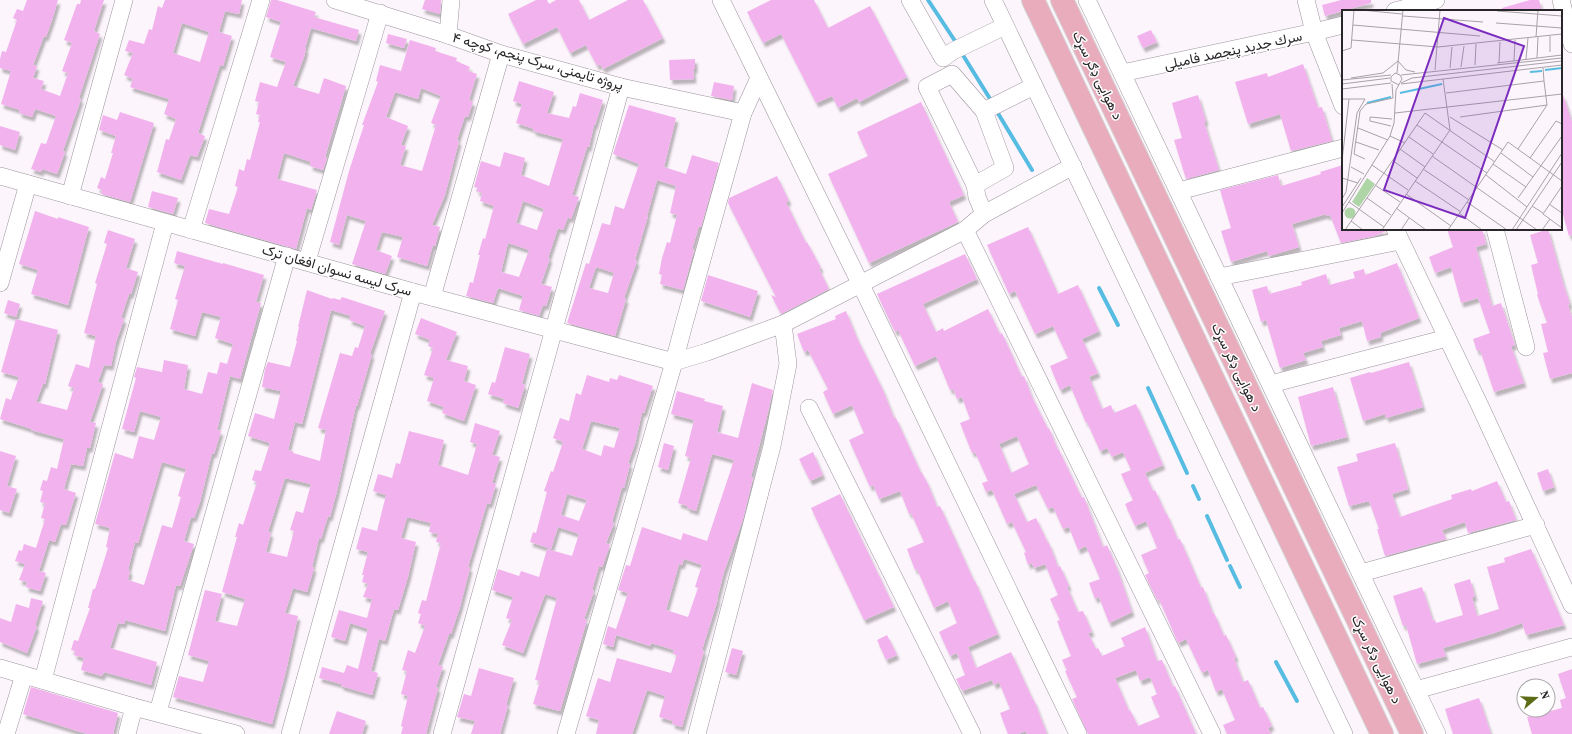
<svg xmlns="http://www.w3.org/2000/svg" width="1572" height="734" viewBox="0 0 1572 734" font-family="'Source Serif 4',Vazirmatn,serif">
	<defs>
		<filter id="shadow"><feDropShadow dx="2.5" dy="4.5" stdDeviation="1" flood-color="#0004"/></filter>
	</defs>
	<rect width="100%" height="100%" fill="#fdf5fc"/>
	<g fill="none" stroke-linecap="round" stroke-linejoin="round">
		<!-- stream -->
		<g stroke="#57bce2" stroke-width="4">
			<path d="M928,0L957,44"/>
			<path d="M961,52L992,102"/>
			<path d="M996,110L1032,170"/>
			<path d="M1099,288L1118,325"/>
			<path d="M1148,388L1187,473"/>
			<path d="M1193,486L1199,499"/>
			<path d="M1207,516L1227,560"/>
			<path d="M1230,566L1240,587"/>
			<path d="M1276,662L1297,701"/>
		</g>
	</g>
	<!-- building -->
	<g fill="#f2b2ee" fill-rule="evenodd" filter="url(#shadow)">
		<path d="M27,0H58L52,20L46,37L44,36L33,65L37,66L33,78L44,81L41,89L60,96L68,73L62,71L72,43L64,40L77,4H80L81,0H104L94,31L100,34L79,98L81,99L63,151L65,152L57,174L42,169L41,172L31,169L41,143L46,144L56,116L35,109L32,117L19,113L20,110L1,104L11,71L0,68V59L2,51L6,52L17,20L13,18L17,9L23,11Z"/>
		<path d="M165,0H242L239,14L225,11L219,32L232,36L223,66L220,65L198,133L205,136L197,157L190,155L181,180L157,172L166,139L169,140L176,119L164,114L169,99L130,87L133,79L124,75L133,53L125,51L129,40L144,44L149,29L152,30L158,6L162,8ZM182,23L209,32L200,62L173,53Z"/>
		<path d="M271,0H277L316,12L314,17L359,30L356,41L311,28L305,48L306,49L304,57L293,86L319,94L324,78L346,86L325,157L327,158L323,170L310,166L311,162L284,153L277,179L317,190L311,210L307,208L296,249L205,223L209,209L229,214L238,187L235,186L239,169L244,171L247,159L250,160L260,122H258L260,115L256,114L259,102L255,101L260,82L277,87L286,62L270,57L281,22L266,17Z"/>
		<path d="M425,0H441L440,14L422,9Z"/>
		<path d="M536,0H547L549,4L556,0H579L589,20L628,0H643L663,38L603,69L600,64L597,66L586,45L570,53L557,27L523,44L508,14Z"/>
		<path d="M771,0H814L828,28L870,6L907,77L859,102L857,98L838,108L832,96L816,103L781,34L763,43L747,12Z"/>
		<path d="M1341,0H1371V3L1325,16L1322,5Z"/>
		<path d="M1530,0H1539L1542,11H1502V8Z"/>
		<path d="M1151,30L1157,42L1143,48L1137,36Z"/>
		<path d="M388,34L407,39L404,48L386,43Z"/>
		<path d="M410,40L436,48L435,51L457,58L456,61L470,67L468,71L477,74L469,100L473,102L468,117L465,116L457,140L459,141L445,195L432,225L440,227L435,246L433,245L427,266L397,257L403,237L382,232L376,250L392,256L385,274L352,264L366,221L347,215L339,245L330,242L349,171L364,125H362L378,82L376,81L380,65L401,71ZM421,88L441,96L431,123L436,125L422,171L400,165L406,146L401,145L408,126L386,117L395,92L418,99Z"/>
		<path d="M695,59V69H693L694,79L670,80L669,60Z"/>
		<path d="M1303,64L1318,108L1322,107L1332,141L1291,151L1280,114L1248,124L1235,82L1267,73L1268,77Z"/>
		<path d="M519,81L554,92L547,113L569,118L573,106L576,107L580,93L603,100L595,125H594L589,147H587L572,195L579,197L571,219L568,217L563,230L558,228L548,258H550L541,284L552,287L546,306L543,305L539,316L519,310L523,296L498,288L493,303L466,296L470,282L473,283L480,255H478L483,238L485,239L494,206L480,201L482,193L476,191L478,188L474,187L481,161L500,167L504,152L525,158L521,175L549,186L563,139L533,131L534,129L516,123L522,104L513,101ZM523,201L544,209L537,230L516,223ZM508,243L529,250L519,277L501,272Z"/>
		<path d="M714,82L734,86L732,100L711,96Z"/>
		<path d="M1198,95L1206,121L1204,122L1219,170L1186,179L1174,140L1182,138L1172,103Z"/>
		<path d="M1561,95H1563L1572,122V235L1569,236L1561,207Z"/>
		<path d="M921,102L964,195L949,202L958,222L869,263L828,174L868,156L857,132Z"/>
		<path d="M629,105L676,118L664,167L686,174L692,155L719,163L701,227L699,226L692,249L694,250L683,290L660,284L662,275L659,274L662,258L667,242L670,243L677,215L670,213L676,186L657,180L647,216H648L635,260L637,261L624,298L626,299L615,336L567,323L586,263L589,264L602,223L610,225L615,206L624,209L639,164L613,154ZM596,267L614,273L608,293L589,288Z"/>
		<path d="M120,112L154,123L130,202L101,194L102,190L97,188L101,177L105,179L113,153H111L116,136L99,130L103,115L117,120Z"/>
		<path d="M0,126L20,132L15,150L0,145Z"/>
		<path d="M1343,165V229H1385L1386,231L1375,236L1341,243L1330,215L1327,216L1326,214L1292,224L1299,247L1269,256L1267,251L1231,262L1221,231L1231,228L1220,190L1278,175L1281,186L1321,174L1320,172Z"/>
		<path d="M777,176L789,201L786,202L806,243L807,242L821,268L819,269L829,289L781,314L771,295L776,297L728,203L729,198Z"/>
		<path d="M152,191L178,198L173,214L148,207Z"/>
		<path d="M35,211L58,219V217L89,227L68,305L31,294L38,270L19,264Z"/>
		<path d="M1028,227L1058,294L1078,285L1099,331L1082,339L1098,373L1089,377L1102,409L1111,405L1114,413L1136,404L1163,465L1145,473L1153,491L1155,490L1166,514H1167L1178,540L1180,539L1201,588L1203,587L1213,614L1214,613L1224,636L1226,635L1236,657L1234,658L1243,682L1248,680L1260,708L1263,707L1272,726L1268,728L1271,734H1227L1223,725L1235,720L1222,689L1216,692L1208,670L1202,673L1186,639L1178,643L1159,599L1157,600L1145,575L1149,573L1141,555L1157,548L1146,521L1135,526L1125,504L1133,500L1121,474L1131,470L1123,452L1112,457L1107,448L1100,451L1087,422L1086,423L1070,385L1060,390L1050,366L1068,358L1053,326L1035,334L1015,291L1009,294L987,245Z"/>
		<path d="M1447,229H1482L1486,244L1476,247L1481,265L1492,306L1501,303L1515,345L1511,346L1524,383L1494,392L1480,350L1477,351L1473,339L1490,333L1478,298L1461,303L1451,267L1435,273L1429,257L1453,247Z"/>
		<path d="M1548,229L1563,283L1570,304L1568,305L1572,317V373L1550,379L1543,353L1548,352L1541,324L1547,323L1537,295L1538,294L1531,265L1538,263L1530,235Z"/>
		<path d="M108,230L135,239L126,268L138,272L131,294H129L121,318L124,319L116,342L111,366L104,365L98,382L103,384L90,422L96,423L90,448H87L83,466L71,464L64,489L76,493L66,525L61,524L55,542L49,540L39,571L46,573L40,591L26,587L27,582L19,580L25,564L15,561L19,550L22,551L24,544L36,548L45,519L41,518L45,503L40,502L43,491L40,490L43,480L47,481L51,467L57,469L64,439L31,430L32,429L0,419L6,398L11,400L19,377L1,372L16,319L58,330L45,384H43L36,402L67,410L74,388L68,386L76,364L89,368L96,336L84,333L97,284L95,283L107,244L104,243Z"/>
		<path d="M177,251L223,264V263L264,275L256,302L261,303L240,379L230,376L217,430L221,431L214,454L212,453L200,502L194,518L191,517L184,541L194,544L180,586L176,585L165,631L125,620L124,624L118,623L110,648L157,662L151,685L104,672L102,676L81,670L84,658L74,655L75,651L71,650L74,640L78,641L90,608H88L93,589H95L108,548L106,547L110,528L95,524L115,453L133,459L139,436L154,440L161,417L140,411L134,432L122,429L136,378L134,377L137,367L162,372L164,360L188,365L184,389L202,394L208,372L217,374L220,362L227,364L233,344L215,338L221,317L202,312L195,336L170,329L178,300L175,299L185,266L174,263ZM162,462L186,469L178,496L181,497L172,528L162,525L144,585L128,580L130,570H128L135,542L138,543Z"/>
		<path d="M965,254L977,279L923,304L936,332L943,328L944,331L988,309L1000,334L1002,333L1022,377L1024,376L1032,397L1048,429L1049,428L1058,450H1059L1082,498L1084,497L1103,547L1107,545L1117,568L1132,612L1109,623L1099,597L1095,599L1089,583L1100,579L1086,546L1078,550L1069,527L1063,529L1053,507L1048,509L1036,485L1014,494L1027,522L1036,518L1048,543H1049L1058,567L1060,566L1069,586L1067,587L1078,612L1083,611L1092,632L1088,633L1096,649L1098,648L1102,656L1125,646L1121,638L1145,627L1157,661L1162,660L1173,687L1175,686L1196,734H1088L1072,699L1077,697L1065,671L1067,670L1062,660L1071,656L1057,621L1060,620L1050,599L1058,595L1045,564L1034,568L1032,563L1028,565L1024,553L1026,552L1012,522L1007,524L992,490L986,492L982,483L988,481L975,452L972,453L960,423L970,419L962,397L957,399L953,389L950,390L936,356L915,366L898,330L895,332L877,294ZM1017,436L1029,464L1011,473L999,444ZM1136,670L1140,681L1150,677L1157,694L1151,697L1160,717L1138,726L1130,710L1129,711L1115,678Z"/>
		<path d="M1397,263L1419,318L1380,333L1381,337L1367,341L1362,321L1339,328L1341,335L1321,341L1323,347L1303,353L1306,360L1280,368L1266,320L1261,322L1252,290L1267,286L1269,294L1302,285L1301,282L1326,274L1329,285L1355,278L1353,272L1364,269L1365,275Z"/>
		<path d="M708,275L758,291L750,317L701,301Z"/>
		<path d="M307,290L332,299L333,298L340,300L342,297L385,311L370,354H372L357,406L356,405L337,491L330,517L328,516L321,539L319,538L312,567L314,568L307,592L293,588L285,613L298,616L286,671L272,724L173,697L179,676L203,682L209,661L188,655L205,590L222,594L215,621L237,626L245,599L222,592L237,537H235L239,523L243,525L257,482L252,480L255,470L261,471L270,443L248,436L255,413L274,419L281,391L262,387L265,369L268,362L290,367L297,341H296L299,327H298ZM331,310L351,316L349,320L365,326L358,348L355,347L352,356L340,353L318,428L326,430L320,461L293,453L294,452L288,450L295,422L302,424ZM285,478L311,484L303,513L296,511L290,530L294,531L287,557L266,552L271,533L268,532Z"/>
		<path d="M8,300L20,304L16,317L4,313Z"/>
		<path d="M846,311L857,338L883,390L894,418H896L921,473H922L928,484L937,507L940,506L974,581H975L998,634L968,647L976,668L1011,652L1033,700H1034L1047,734H1027L1026,731L1018,734H1008L1000,713L1010,709L999,682L994,685L992,680L962,691L956,679L965,675L957,653L950,656L939,632L957,623L948,601L934,608L917,569L915,570L907,549L924,542L911,513L909,514L900,491L879,499L873,485L870,487L849,440L864,433L852,405L833,414L823,392L828,389L808,350L804,352L797,334L836,319L835,316Z"/>
		<path d="M421,318L457,332L446,360L468,366L464,381L476,385L464,421L442,413L444,407L427,401L434,378L424,375L433,348L428,346L430,340L415,334Z"/>
		<path d="M505,347L530,354L522,384L525,385L518,408L503,403L504,399L488,394L492,382L495,383Z"/>
		<path d="M1409,362L1423,407L1386,418L1385,414L1363,421L1350,378L1370,372L1371,373Z"/>
		<path d="M587,375L609,382L610,378L617,380L619,375L653,386L644,413L642,412L635,444L628,463L630,464L624,488L622,487L612,522L614,523L606,543L610,545L602,567L599,566L592,590L594,591L584,619L587,620L560,711L533,704L540,681L535,680L557,598L545,594L523,653L502,645L512,620L506,618L513,597L492,590L498,569L519,576L521,571L539,577L547,549L572,556L579,534L558,527L551,549L530,542L533,532L536,533L547,492L544,491L551,471L553,472L563,442L553,438L560,418L569,421L576,393L581,395ZM591,421L620,428L614,448L604,445L601,456L582,449ZM567,494L587,500L579,521L561,515Z"/>
		<path d="M752,383L773,390L768,412L751,477L753,478L743,519L724,572L717,599H718L702,650L704,651L682,727L672,724L673,721L659,717L665,696L647,690L632,734H596L599,720L586,716L598,678L610,682L617,658L671,673L677,655L673,654L674,650L651,643L650,646L616,635L613,647L603,644L608,626L616,629L628,593L618,590L626,565L630,566L642,527L681,540L683,533L707,541L734,460L712,454L696,511L687,508V506L678,503L691,458L685,456L694,420L671,414L677,391L705,399L704,401L723,406L717,432L738,438ZM684,559L702,565L695,587L698,588L688,617L666,610L679,564L682,565Z"/>
		<path d="M1333,387L1347,437L1311,446L1298,397Z"/>
		<path d="M475,423L500,431L492,455L500,457L492,483L496,484L490,504L487,503L468,567L470,568L460,607L451,634H449L438,665L443,666L436,687L438,688L426,734H401L403,727L401,726L408,696L401,694L407,671L402,670L408,650L415,653L425,626L418,623L421,614L418,613L422,600L426,601L441,543L436,542L438,534L429,532L431,523L407,517L401,538L416,542L408,577L398,610L394,609L385,641L379,639L371,671L378,673L372,695L341,686V684L319,678L322,667L344,673L347,665L358,669L368,629L350,623L345,641L331,637L339,610L367,618L372,599L363,597L368,584L362,582L364,575H362L368,552L356,549L362,527L377,531L386,495L373,491L378,474L392,478L396,463L400,464L409,431L444,440L438,465L468,475L477,444L470,442Z"/>
		<path d="M664,443L674,446L668,470L658,467Z"/>
		<path d="M1395,443L1408,489L1392,494L1400,517L1452,499L1451,495L1471,489L1472,491L1497,481L1506,502L1509,501L1516,520L1468,533L1465,522L1442,530L1446,539L1385,556L1377,529H1379L1369,501L1349,506L1337,467L1358,461L1356,454Z"/>
		<path d="M0,451L16,456L7,486L17,489L9,513L0,510Z"/>
		<path d="M813,452L823,475L810,481L799,459Z"/>
		<path d="M1548,469L1554,487L1543,491L1537,473Z"/>
		<path d="M840,494L894,607L864,620L811,508Z"/>
		<path d="M1531,549L1564,625L1526,635L1522,623L1494,633L1443,648L1446,656L1417,664L1406,625L1403,626L1393,596L1422,587L1433,621L1435,620L1436,623L1463,615L1454,584L1470,579L1475,597H1472L1477,616L1499,609L1487,567L1505,562L1504,558Z"/>
		<path d="M31,598L43,601L35,626H37L27,653L0,642V618L11,622L16,604L29,608Z"/>
		<path d="M887,635L897,655L886,660L877,640Z"/>
		<path d="M732,648L743,651L736,675L725,672Z"/>
		<path d="M479,668L514,678L506,705H508L500,734H471L475,721L457,717L464,694L471,696Z"/>
		<path d="M1572,669V734H1532L1527,717L1562,708L1560,700L1566,698L1558,674Z"/>
		<path d="M31,687L118,713L113,734H87L23,714Z"/>
		<path d="M1479,698L1491,734H1453L1445,709Z"/>
		<path d="M337,711L366,721L362,734H329Z"/>
	</g>
	<g fill="none" stroke-linecap="round" stroke-linejoin="round">
		<defs>
			<g id="minor">
				<path d="M335,0L448,35L501,54L621,87L743,113"/>
				<path d="M721,0L861,285L1078,734"/>
				<path d="M910,0L943,58L953,51L1005,26"/>
				<path d="M993,0L1344,734"/>
				<path d="M1087,0L1437,734"/>
				<path d="M1306,0L1314,32L1343,106"/>
				<path d="M1561,0L1572,44"/>
				<path d="M1395,11L1436,0"/>
				<path d="M448,35L451,0"/>
				<path d="M1122,73L1314,32L1343,25"/>
				<path d="M952,74L984,111L1005,168L975,185L927,87Z"/>
				<path d="M984,111L1034,86"/>
				<path d="M0,176L413,292L674,362L707,352L783,324L965,230L984,214L1073,166"/>
				<path d="M975,185L977,197L984,214"/>
				<path d="M1179,191L1343,148"/>
				<path d="M70,196L124,0"/>
				<path d="M1395,229L1480,406L1572,605"/>
				<path d="M1495,229L1526,347"/>
				<path d="M191,230L261,0"/>
				<path d="M965,230L1212,734"/>
				<path d="M307,261L380,13"/>
				<path d="M1219,277L1400,241"/>
				<path d="M0,283L28,184"/>
				<path d="M432,297L501,54"/>
				<path d="M1271,384L1447,338"/>
				<path d="M809,408L972,734"/>
				<path d="M1361,573L1536,525"/>
				<path d="M0,668L134,707L236,734"/>
				<path d="M43,680L165,223"/>
				<path d="M1416,690L1572,647"/>
				<path d="M158,712L287,256"/>
				<path d="M6,734L24,675"/>
				<path d="M127,734L134,707"/>
				<path d="M290,734L413,292"/>
				<path d="M442,734L621,87"/>
				<path d="M566,734L674,362L684,324L743,113L759,78"/>
				<path d="M697,734L772,446L788,364L783,324"/>
			</g>
			<g id="major">
				<path d="M1033,0L1382,734"/>
				<path d="M1062,0L1412,734"/>
			</g>
		</defs>
		<!-- minor casing -->
		<use href="#minor" stroke="#9c959c" stroke-width="18"/>
		<!-- major casing -->
		<use href="#major" stroke="#d4d4d4" stroke-width="24"/>
		<!-- minor -->
		<use href="#minor" stroke="#fff" stroke-width="17"/>
		<!-- major -->
		<use href="#major" stroke="#e9acbc" stroke-width="22"/>
	</g>
	<g text-anchor="middle" dominant-baseline="central" stroke-width="3" stroke-linejoin="round" paint-order="stroke">
		<!-- street labels -->
		<g font-size="14" fill="#292629" stroke="#fff">
			<text transform="translate(1233 50) rotate(-12)">سرك جدید پنجصد فامیلی</text>
			<text transform="translate(538 61) rotate(16)">پروژه تایمنی، سرک پنجم، کوچه ۴</text>
			<text transform="translate(1098 75) rotate(64)">د هوایی ډګر سړک</text>
			<text transform="translate(337 270) rotate(16)">سرک لیسه نسوان افغان‌ ترک</text>
			<text transform="translate(1237 367) rotate(64)">د هوایی ډګر سړک</text>
			<text transform="translate(1377 659) rotate(64)">د هوایی ډګر سړک</text>
		</g>
	</g>
	<!-- overview -->
	<g transform="translate(1342 10)">
		<rect width="220" height="220" fill="#fdf5fc"/>
		<path d="M25,168L33,174L17,197L10,192ZM2.5 203a5.5 5.5 0 1 1 11 0a5.5 5.5 0 1 1-11 0Z" fill="#aed5a5"/>
		<path fill="none" stroke="#57bce2" stroke-width="2" d="M203,60L220,58M188,62L200,61M58,83L100,74M25,93L49,87"/>
		<path fill="none" stroke="#a8a2a8" stroke-width="1" d="M19,0L60,4M155,1L220,6M61,6L141,12M154,13L220,18M11,15L138,26M208,26V42M194,27L196,0M10,30L96,37L220,24M0,41L9,38L12,0M195,48L196,27M184,49L186,28M172,51L173,30M155,53L220,45M157,53L158,32M133,55L134,34M119,57L122,36M108,58L110,37M201,58L202,71M93,60L98,0M55,63L61,0M59,65L220,48M9,68L41,63L56,51L64,60L73,62M0,70L49,65M59,73L70,68L220,51M0,74L48,68M50,74L51,88M59,74L220,55M0,79L49,73M104,83L202,71L205,95L176,139M0,89H23M53,103L220,84M83,103L153,152M108,107L161,140M118,107L205,95M75,115L145,163M49,116L28,111V107L50,109M16,118L46,130M48,126L63,133M67,127L91,144M14,132L37,140M58,139L83,157M159,143L191,167M90,146L195,220M188,148L214,111L220,114M23,149L12,144L18,101L24,94L51,88M50,150L75,168M0,151L7,89M151,154L184,177M30,155L66,180M9,157L22,164M81,159L127,190M144,165L185,197M0,168L16,173M73,171L119,202M33,175L58,192M220,176L201,204L220,218M64,184L109,216M25,188L49,205M176,188L220,126M0,189L4,182L15,103L23,89M7,192L42,217M125,192L165,220M207,194L220,203M190,196L201,203M0,197L19,168M54,198L84,220M0,203L48,126L52,113L54,80L60,69L58,65L53,63L49,67V71L57,75M117,203L140,220M9,211L21,220M3,220L83,103M40,220L108,120L101,69M59,220L67,208M106,220L166,132L220,171M170,220L220,143M174,220L220,152M200,220L208,209"/>
		<path fill="#7b2cbf" fill-opacity="0.15" stroke="#7b2cbf" stroke-width="2" d="M102,8L182,36L123,208L42,180Z"/>
		<rect width="220" height="220" fill="none" stroke="#292629" stroke-width="2"/>
	</g>
	<!-- north arrow -->
	<g transform="translate(1536 698) rotate(71)"><circle r="19" fill="#ffffff" stroke="#a9a8a9"/>
	<path d="M0-3L7 15L0 10L-7 15Z" fill="#5c6b15"/>
	<text y="-6" font-size="11" font-weight="bold" text-anchor="middle" fill="#292629">N</text>
	</g>
</svg>
